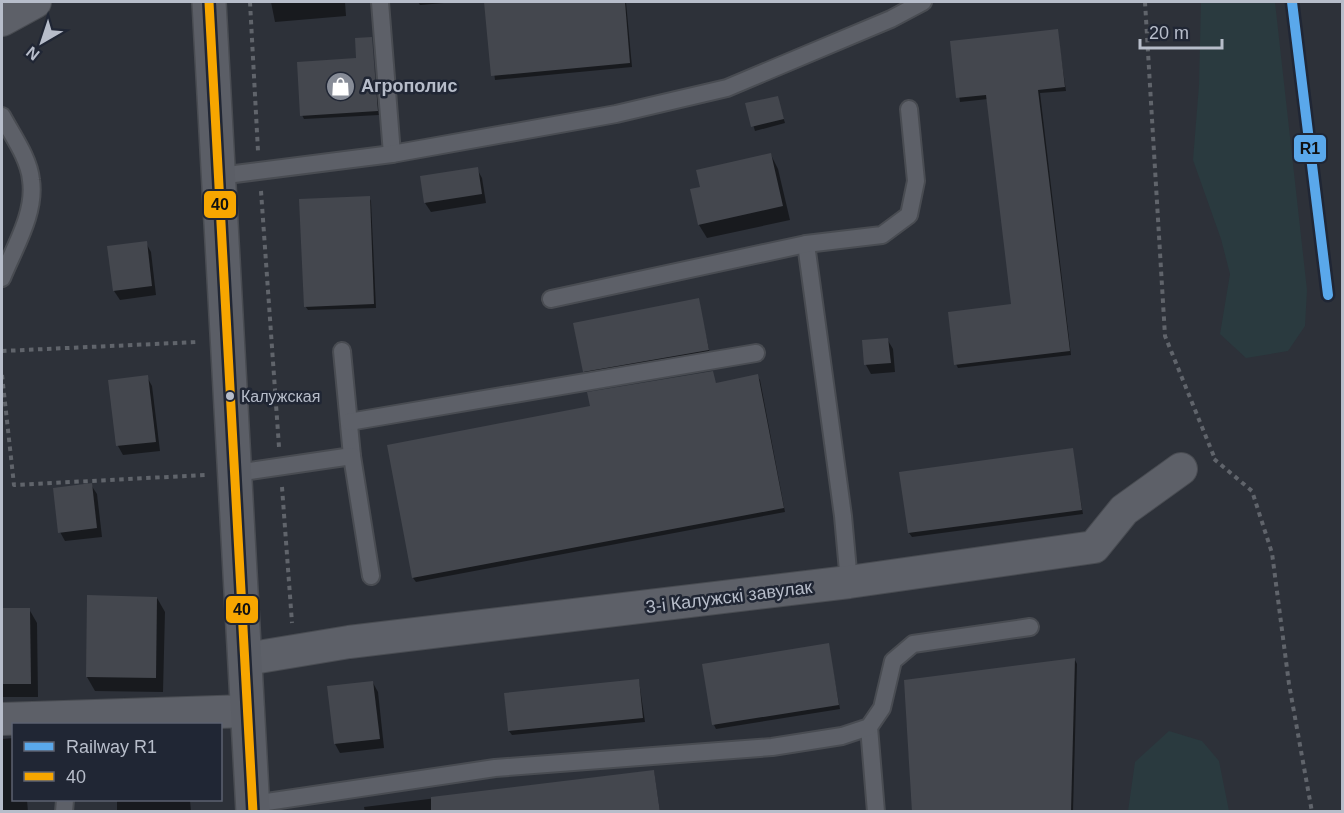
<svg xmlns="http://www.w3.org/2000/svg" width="1344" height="813" viewBox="0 0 1344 813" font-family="Helvetica,sans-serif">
	<rect width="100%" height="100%" fill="#2d3139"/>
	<!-- green -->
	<g fill="#2a3a3f">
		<path d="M1201,2H1275L1307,290L1305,326L1288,351L1246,358L1220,334L1230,274L1221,239L1193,160L1199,85Z"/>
		<path d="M1169,731L1202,741L1219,761L1229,811H1128L1135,762Z"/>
	</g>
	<!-- shadow -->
	<g fill="#0007">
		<path d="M271,2H345L346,16L275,22Z"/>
		<path d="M418,2H456L420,5Z"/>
		<path d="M485,2H626L632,67L495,80Z"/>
		<path d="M1057,30L1066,91L1040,93L1071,355L958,368L956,364L1012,305L988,99L960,102L951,42Z"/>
		<path d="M371,38L379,115L304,119L302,115L358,59Z"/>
		<path d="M777,97L785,123L755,131L747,104Z"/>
		<path d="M771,155L778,169L790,220L707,238L699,225L701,188Z"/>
		<path d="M477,169L482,178L486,203L431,212L425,203Z"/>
		<path d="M369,197L371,201L376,308L308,310L305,306Z"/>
		<path d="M146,243L151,252L156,295L120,300L114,291Z"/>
		<path d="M698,300L710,354L586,375L584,371Z"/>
		<path d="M887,339L893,349L895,372L871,374L866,365L864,342Z"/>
		<path d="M712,373L716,384L757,376L760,380L785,512L416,582L413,578L591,408Z"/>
		<path d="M147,377L152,386L160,451L123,455L118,446L110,381Z"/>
		<path d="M1072,450L1083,514L912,537L909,533Z"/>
		<path d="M91,485L97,494L102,537L65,541L60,532Z"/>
		<path d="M157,598L165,612L163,692L95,691L87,677Z"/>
		<path d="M2,609H29L37,623L38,697H2Z"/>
		<path d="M828,645L840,709L716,729L714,725Z"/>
		<path d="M1075,660L1077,664L1073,812H914Z"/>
		<path d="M639,681L645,722L512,735L509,731Z"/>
		<path d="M373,683L378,692L384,748L340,753L335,744Z"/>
		<path d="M14,738V800H27L28,812H2V739Z"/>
		<path d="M654,771L660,812H365L364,807Z"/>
		<path d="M117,800H190L191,812H117Z"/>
	</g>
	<!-- building -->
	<g fill="#44474e">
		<path d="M484,2H625L630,63L491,76Z"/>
		<path d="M1058,29L1065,87L1038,90L1070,351L954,365L948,312L1011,304L986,95L956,98L950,41Z"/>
		<path d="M372,37L378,111L300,116L297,62L356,58L355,38Z"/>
		<path d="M778,96L784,119L751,127L745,103Z"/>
		<path d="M771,153L783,206L698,225L690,189L700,187L696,170Z"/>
		<path d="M478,167L482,194L424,203L420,176Z"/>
		<path d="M370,196L374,304L304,307L299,199Z"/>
		<path d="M147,241L152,286L113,291L107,246Z"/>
		<path d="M699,298L709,350L583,372L573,323Z"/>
		<path d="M888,338L891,363L864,365L862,340Z"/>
		<path d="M713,371L716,383L758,374L784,508L412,578L387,445L590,406L587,392Z"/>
		<path d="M148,375L156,442L116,446L108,380Z"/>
		<path d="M1073,448L1082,510L908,533L899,472Z"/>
		<path d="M92,483L97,528L58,533L53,488Z"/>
		<path d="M87,595L157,597L156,678L86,677Z"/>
		<path d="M2,608H30L31,684H2Z"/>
		<path d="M829,643L839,705L712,725L702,664Z"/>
		<path d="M1075,658L1071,812H912L904,680Z"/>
		<path d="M639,679L643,718L508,731L504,693Z"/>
		<path d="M373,681L380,739L334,744L327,686Z"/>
		<path d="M654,770L660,812H431V797Z"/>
	</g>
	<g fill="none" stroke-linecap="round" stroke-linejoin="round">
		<defs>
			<g id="lane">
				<path d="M380,2L392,154"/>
				<path d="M2,116C12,135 29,158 31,180C36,213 14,248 2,278"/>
				<path d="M219,176L392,154L616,114L727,88L891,19L923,2"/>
				<path d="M806,244L843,516L849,582"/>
				<path d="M551,299L806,244L882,235L909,215L916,181L909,109"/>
				<path d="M342,351L352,456"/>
				<path d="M349,422L756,353"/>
				<path d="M236,473L352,456L371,576"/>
				<path d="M869,727L876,812"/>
				<path d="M253,804L495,768L772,747L842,736L869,727L882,708L893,661L913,644L1030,627"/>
				<path d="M64,812L65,800"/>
			</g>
			<g id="street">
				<path d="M2,20L35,2"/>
				<path d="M246,659L349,642L849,582L1094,547L1124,510L1181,469"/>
				<path d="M2,719L248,711"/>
			</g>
			<path id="secondary" d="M209,2L253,812"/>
		</defs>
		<!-- lane casing -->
		<use href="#lane" stroke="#494c52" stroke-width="20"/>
		<!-- street casing -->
		<use href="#street" stroke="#494c52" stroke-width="34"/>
		<!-- secondary casing -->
		<use href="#secondary" stroke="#494c52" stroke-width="36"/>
		<!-- path -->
		<g stroke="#60646b" stroke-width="4" stroke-dasharray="4.5 4.5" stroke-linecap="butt">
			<path d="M250,2L258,151"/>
			<path d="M1145,2L1165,336L1215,459"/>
			<path d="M261,191L279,447"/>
			<path d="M2,351L198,342"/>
			<path d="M2,375L14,485L205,475"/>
			<path d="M1214,459L1252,491L1272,553L1289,684L1312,812"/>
			<path d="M282,487L292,623"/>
		</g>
		<!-- lane -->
		<use href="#lane" stroke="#5d6068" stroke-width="16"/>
		<!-- street -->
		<use href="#street" stroke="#5d6068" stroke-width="32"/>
		<!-- secondary -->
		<use href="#secondary" stroke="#5b5e66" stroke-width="33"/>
		<defs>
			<path id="bus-1" d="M209,2L253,812"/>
		</defs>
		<!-- bus-1 casing -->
		<use href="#bus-1" stroke="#202634" stroke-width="14"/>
		<!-- bus-1 -->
		<use href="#bus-1" stroke="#f7a600" stroke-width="9"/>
		<defs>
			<path id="rail-1" d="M1292,2L1328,295"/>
		</defs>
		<!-- rail-1 casing -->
		<use href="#rail-1" stroke="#202634" stroke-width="15"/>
		<!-- rail-1 -->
		<use href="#rail-1" stroke="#5aa8eb" stroke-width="10"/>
	</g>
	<!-- icons -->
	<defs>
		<symbol id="shop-disc" viewBox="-11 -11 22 22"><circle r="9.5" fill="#878c97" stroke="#202634"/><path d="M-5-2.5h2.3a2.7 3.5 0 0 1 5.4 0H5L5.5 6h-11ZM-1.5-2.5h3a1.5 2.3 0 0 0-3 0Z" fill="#fff"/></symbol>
	</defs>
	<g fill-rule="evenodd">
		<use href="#shop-disc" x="324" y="70" width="33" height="33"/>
	</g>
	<!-- markers -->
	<circle fill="#b7bdca" stroke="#202634" stroke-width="2" cx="230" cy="396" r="5"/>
	<g text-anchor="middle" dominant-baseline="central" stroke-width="5" stroke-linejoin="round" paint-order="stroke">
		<!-- bus labels -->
		<g font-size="16" fill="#b7bdca" stroke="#202634" text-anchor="start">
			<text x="241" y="396">Калужская</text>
		</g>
		<!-- poi labels -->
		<g font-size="18" font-weight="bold" fill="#b7bdca" stroke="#202634" text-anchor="start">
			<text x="361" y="86">Агрополис</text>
		</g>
		<!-- street labels -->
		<g font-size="18" fill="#b7bdca" stroke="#202634">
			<text transform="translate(729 597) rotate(-7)">3-і Калужскі завулак</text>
		</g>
	</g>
	<g stroke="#202634" stroke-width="2">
		<rect x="1293" y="134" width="34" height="29" rx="6" fill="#5aa8eb"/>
		<rect x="203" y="190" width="34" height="29" rx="6" fill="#f7a600"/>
		<rect x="225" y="595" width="34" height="29" rx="6" fill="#f7a600"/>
	</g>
	<g font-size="16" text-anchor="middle" font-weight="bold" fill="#111">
		<text x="1310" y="154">R1</text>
		<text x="220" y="210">40</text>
		<text x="242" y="615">40</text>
	</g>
	<!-- border -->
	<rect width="1344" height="813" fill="none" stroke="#b7bdca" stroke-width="6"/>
	<!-- legend -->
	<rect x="12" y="723" width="210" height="78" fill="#202634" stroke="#5c6270" stroke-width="1.5"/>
	<rect x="24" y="742" width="30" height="9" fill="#5aa8eb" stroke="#5c6270" stroke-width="1.5"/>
	<text x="66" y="753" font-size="18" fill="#b7bdca">Railway R1</text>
	<rect x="24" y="772" width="30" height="9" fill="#f7a600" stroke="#5c6270" stroke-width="1.5"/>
	<text x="66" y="783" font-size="18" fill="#b7bdca">40</text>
	<!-- north arrow -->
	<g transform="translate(42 42) rotate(219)" stroke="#202634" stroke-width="4.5" paint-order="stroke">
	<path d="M0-4.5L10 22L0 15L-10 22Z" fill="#b7bdca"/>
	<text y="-9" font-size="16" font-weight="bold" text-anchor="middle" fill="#b7bdca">N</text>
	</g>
	<!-- scale -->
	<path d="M1140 39v9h82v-9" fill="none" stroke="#b7bdca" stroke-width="3"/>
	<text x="1149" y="39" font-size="18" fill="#b7bdca" stroke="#202634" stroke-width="4.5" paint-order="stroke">20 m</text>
</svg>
